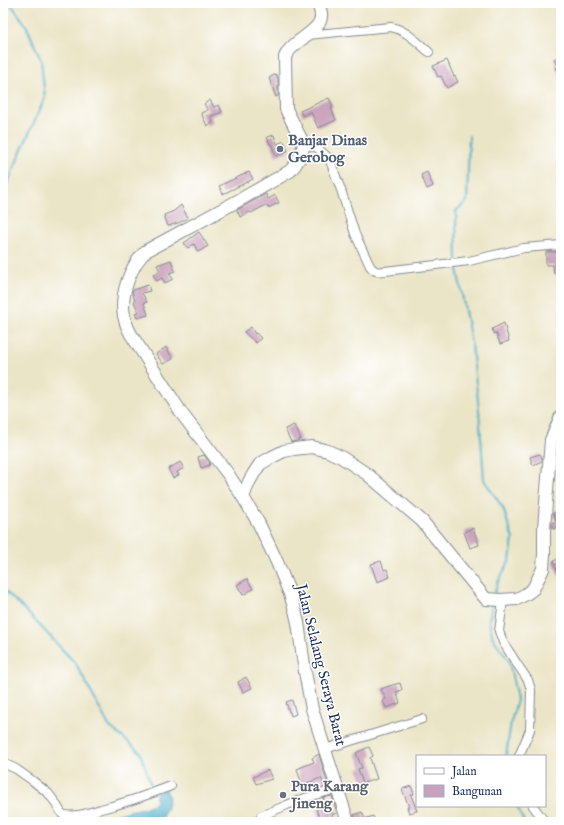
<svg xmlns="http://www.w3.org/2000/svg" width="564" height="825" viewBox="0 0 564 825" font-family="'IM FELL English',serif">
	<rect width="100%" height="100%" fill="#fff"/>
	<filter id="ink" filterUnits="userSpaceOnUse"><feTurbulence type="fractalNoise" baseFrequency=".025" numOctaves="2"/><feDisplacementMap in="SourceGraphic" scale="8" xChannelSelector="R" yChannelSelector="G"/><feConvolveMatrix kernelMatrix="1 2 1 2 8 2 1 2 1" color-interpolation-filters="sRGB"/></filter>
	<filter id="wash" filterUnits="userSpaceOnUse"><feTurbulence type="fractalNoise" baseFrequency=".012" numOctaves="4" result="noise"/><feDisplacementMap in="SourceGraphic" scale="16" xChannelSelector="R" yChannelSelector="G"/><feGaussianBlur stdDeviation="0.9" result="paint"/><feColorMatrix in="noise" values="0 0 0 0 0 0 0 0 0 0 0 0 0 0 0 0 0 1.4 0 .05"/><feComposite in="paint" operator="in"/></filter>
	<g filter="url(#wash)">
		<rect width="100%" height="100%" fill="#ebe5c7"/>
		<!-- water -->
		<path fill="#49adc8" stroke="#326e93" d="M166,789L169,798L167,807L160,822H88C100,819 113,815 125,812C137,809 145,809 156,802V792Z"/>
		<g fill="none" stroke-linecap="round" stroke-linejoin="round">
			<!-- stream -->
			<g stroke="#49adc8" stroke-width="2">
				<path d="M3,194L22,149L45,98L41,60L26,25L10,3"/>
				<path d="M457,260L456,211L467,201L469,136"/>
				<path d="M458,265V273L472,348L479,410L484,480L503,508L513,539L510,560L497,584L494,595"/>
				<path d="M3,589L27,612L76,664L109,726L140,752L153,790"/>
				<path d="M492,603L489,621L493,638L509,661L517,700L511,722L506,756"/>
				<path d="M517,806L524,822"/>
			</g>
		</g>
		<g id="blocks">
			<!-- building -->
			<g fill="#c9a1bc">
				<path d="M561,56V79L555,65L556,64L554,59Z"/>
				<path d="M447,60L454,77L455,76L458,82L447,88L441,76L438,77L433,66Z"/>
				<path d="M276,74L278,79V96L276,97L269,78Z"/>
				<path d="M329,98L333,107L331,108L336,120L318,128L311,112L303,116L300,111Z"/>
				<path d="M210,100L214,107L219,105L222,112L211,116L213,123L207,126L201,113L208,110L204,104Z"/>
				<path d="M274,135L277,144L284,141L288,151L276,156L271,144H270L267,137Z"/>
				<path d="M249,172L253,179L223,194L219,186Z"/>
				<path d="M427,172L433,186L427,189L421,175Z"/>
				<path d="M266,194L268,199L275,195L279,203L268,208L266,205L251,213L250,212L240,217L237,210Z"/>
				<path d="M181,205L188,218L178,223L168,226L164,215L174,211Z"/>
				<path d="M199,232L208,246L198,252L194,244L188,248L184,243Z"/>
				<path d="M546,252H557V265L561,264V273L554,274L553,266V265H546Z"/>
				<path d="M171,260L175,271L169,273L173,279L165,283L162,278L157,281L153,275L160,271L157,265Z"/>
				<path d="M148,285L150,291L142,293L147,302L144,303L148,315L137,318L135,313L139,312L134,302L135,301L132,291L133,290Z"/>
				<path d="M504,323L509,341L500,344L496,333L494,334L492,329Z"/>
				<path d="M251,327L255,334L256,333L261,338L256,343L244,332Z"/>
				<path d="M166,347L173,359L163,364L156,354Z"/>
				<path d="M294,425L301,439L297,441L291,442L285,429Z"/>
				<path d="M540,454L542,458V461L533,465L530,457Z"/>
				<path d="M204,455L209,462L210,465L201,468L198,457Z"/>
				<path d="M180,462L184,468L177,472L179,475L173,478L168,469Z"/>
				<path d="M561,509V533L558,527L553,529L552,527V523L556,521L553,513Z"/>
				<path d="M473,528L479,545L470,548L464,532Z"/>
				<path d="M561,558V581L553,561Z"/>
				<path d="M381,561L384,570L387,569L390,577L377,582L371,564Z"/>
				<path d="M247,579L253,589L243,595L237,585Z"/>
				<path d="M246,677L252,688L243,692L238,682Z"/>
				<path d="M400,683L402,690L396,692L400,703L386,708L383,700L386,699L381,689L389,686Z"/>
				<path d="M292,700L296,714L291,716L290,712H289L286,702Z"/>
				<path d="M369,747L373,756L370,758L377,779L363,783L358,769L362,768L356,753Z"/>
				<path d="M319,754L327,782L324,784L321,778L302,785L297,769L314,762L312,758Z"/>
				<path d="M268,770L272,779L256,784L253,777Z"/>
				<path d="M411,786L414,794L411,795L417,811L409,813L407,807H409L402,789Z"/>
				<path d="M332,796L337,813L332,815L335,822H327L325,817L320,819L316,809L326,805L323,798Z"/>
				<path d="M362,812L365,819L373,816L376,822H355L354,815Z"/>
			</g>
		</g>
	</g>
	<g filter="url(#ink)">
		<use href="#blocks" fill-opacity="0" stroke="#838a92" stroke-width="1"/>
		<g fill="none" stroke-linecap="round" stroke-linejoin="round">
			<defs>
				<g id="street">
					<path d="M307,35L391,27C406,30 417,42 429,52"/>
					<path d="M304,145L316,147L329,158L341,190L355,234L370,266C374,272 378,272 385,271L469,261L524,248L561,245"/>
					<path d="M503,600L500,624L499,631L500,634L503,642L517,664L528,680L531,690L530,730L519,756"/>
					<path d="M325,749L422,719"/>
					<path d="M3,763L16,769L33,781L48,793L55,802L62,814C75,818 87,813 101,809C125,803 148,795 171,786"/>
					<path d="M533,806L545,822"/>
					<path d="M261,816L287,805L308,797L337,789"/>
				</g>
				<g id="secondary">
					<path d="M317,3C334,31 294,35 285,57L286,109L304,145C301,155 298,163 290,171L243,198L146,251C130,266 120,295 124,316C126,325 129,332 134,339L182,414L228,474L243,497L259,524L277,562L290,594L295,610L298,623L305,672L312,709L348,822"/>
					<path d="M243,497L249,482L254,473L260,464L272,457L284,451L294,449L312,447L328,451L341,457L367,474L422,521L486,599L500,600L517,599L526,594L533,589L543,569L544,554V528L551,440L561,416"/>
				</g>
			</defs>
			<!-- street casing -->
			<use href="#street" stroke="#838a92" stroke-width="10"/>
			<!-- secondary casing -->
			<use href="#secondary" stroke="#838a92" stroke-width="14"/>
			<!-- street -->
			<use href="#street" stroke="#fff" stroke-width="8"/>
			<!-- secondary -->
			<use href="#secondary" stroke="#fff" stroke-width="12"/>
		</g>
	</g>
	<!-- markers -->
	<circle fill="#5c6f8a" stroke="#fff" stroke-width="1.5" cx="280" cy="149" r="4"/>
	<circle fill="#6b7280" stroke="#fff" stroke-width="1.5" cx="283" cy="795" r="4"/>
	<g text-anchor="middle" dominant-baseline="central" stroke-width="3" stroke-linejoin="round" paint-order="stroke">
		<!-- service labels -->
		<g font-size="15" font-weight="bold" fill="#4e5e75" stroke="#fff" text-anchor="start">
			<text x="288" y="140">Banjar Dinas<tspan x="288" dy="17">Gerobog</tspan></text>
		</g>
		<!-- street labels -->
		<g font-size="15" fill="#1b2f5e" stroke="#fff">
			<text transform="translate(321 665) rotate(76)">Jalan Selalang Seraya Barat</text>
		</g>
		<!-- worship labels -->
		<g font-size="15" font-weight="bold" fill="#5b616d" stroke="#fff" text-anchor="start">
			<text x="291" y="786">Pura Karang<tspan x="291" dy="17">Jineng</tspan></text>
		</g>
	</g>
	<!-- margin -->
	<rect width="564" height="825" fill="none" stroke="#fff" stroke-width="16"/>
	<!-- legend -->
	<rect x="416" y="755" width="130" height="52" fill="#ffffff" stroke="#a4acbf"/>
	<rect x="424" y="768" width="20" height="6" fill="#ffffff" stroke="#a4acbf"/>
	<text x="452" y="775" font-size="12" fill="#1b2f5e">Jalan</text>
	<rect x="424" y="785" width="20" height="12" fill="#c9a1bc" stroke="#a4acbf"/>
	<text x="452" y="795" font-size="12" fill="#1b2f5e">Bangunan</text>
</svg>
